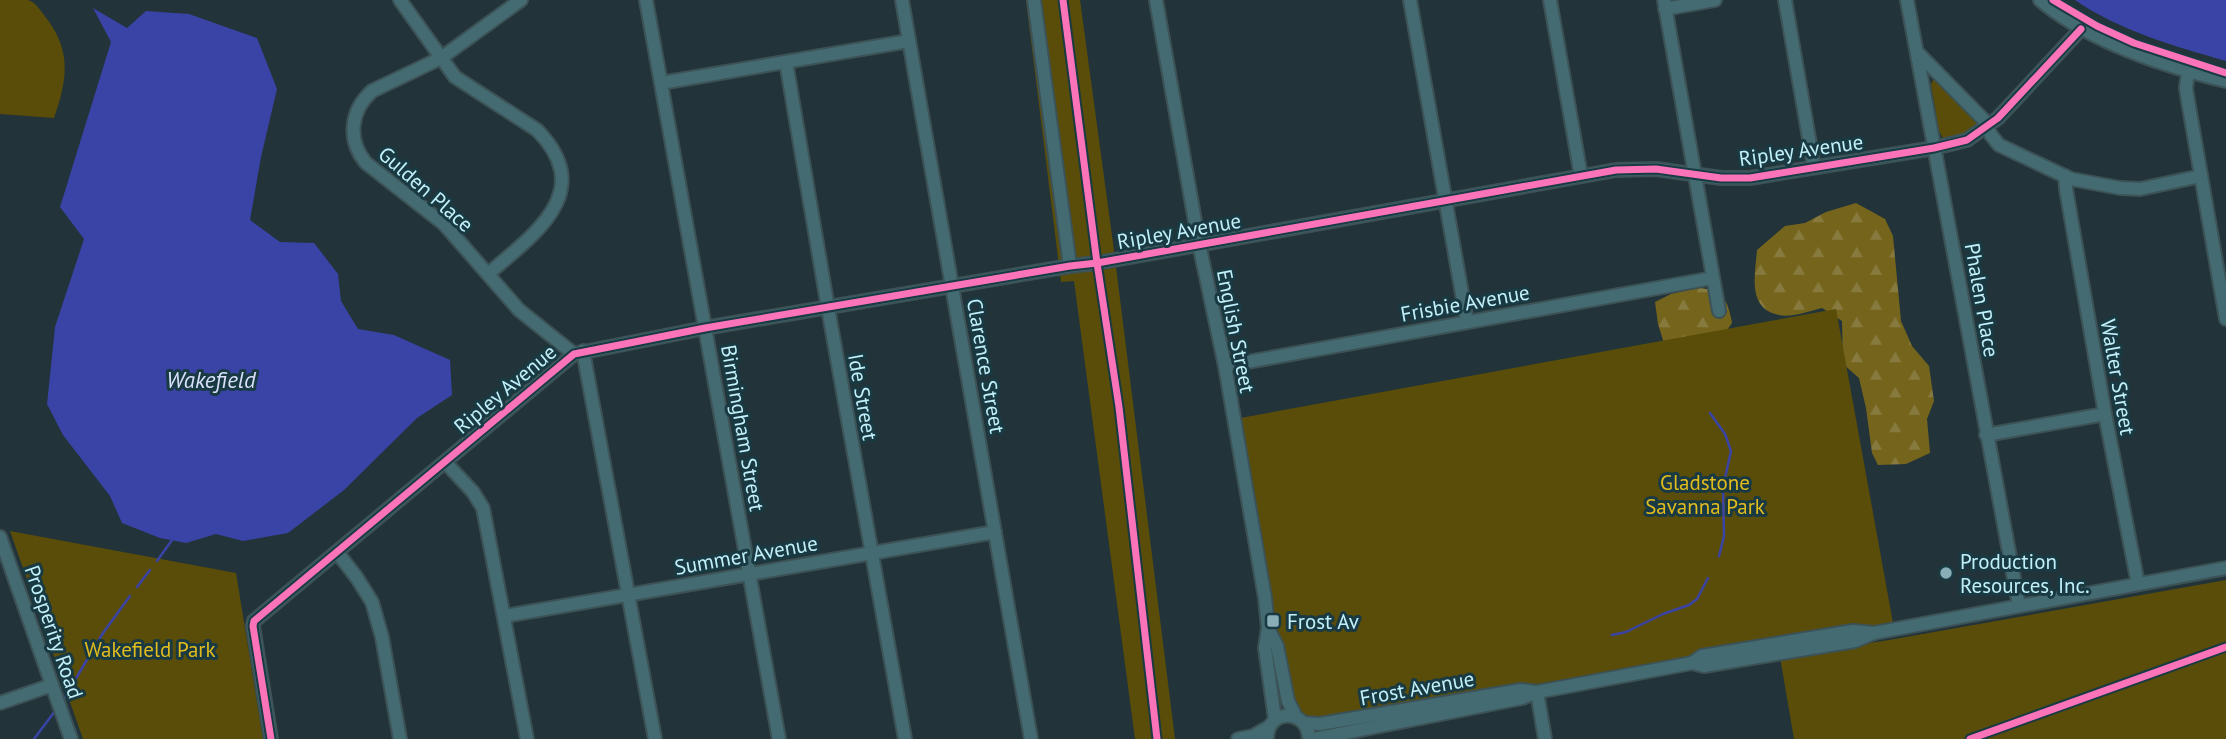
<svg xmlns="http://www.w3.org/2000/svg" width="2226" height="739" viewBox="0 0 2226 739" font-family="'PT Sans',sans-serif">
	<defs>
		<pattern id="forest-firs" width="22" height="20" patternUnits="userSpaceOnUse" patternTransform="scale(1.75)"><rect width="22" height="20" fill="#75641c"/><path d="M5 1l3.5 6h-7zM16 11l3.5 6h-7z" fill="#877a3e"/></pattern>
	</defs>
	<rect width="100%" height="100%" fill="#223439"/>
	<!-- forest -->
	<g fill="url(#forest-firs)">
		<path d="M1856,203L1885,219L1893,236L1901,321L1912,346L1929,366L1934,401L1927,419L1930,453L1906,464L1878,465L1872,453L1866,408L1859,378L1843,364L1842,321L1822,308C1810,311 1791,318 1779,315C1747,309 1755,275 1757,250L1785,226L1805,223L1826,212Z"/>
		<path d="M1698,288C1723,289 1728,301 1732,323L1722,337L1667,353L1658,324L1655,302L1671,294Z"/>
	</g>
	<!-- park -->
	<g fill="#5a4d09">
		<path d="M0,0C8,0 20,0 28,0C36,2 42,13 47,19C72,52 67,81 54,118L0,114Z"/>
		<path d="M1026,0H1080L1113,243L1175,739H1135L1074,281L1061,282Z"/>
		<path d="M1933,80H1938L1980,122V127L1967,134L1944,140L1939,131L1931,84Z"/>
		<path d="M1836,309L1893,623L1293,726L1235,419Z"/>
		<path d="M10,531L236,573L263,739H83Z"/>
		<path d="M2226,580V739H1794L1780,657L1889,640Z"/>
	</g>
	<!-- water -->
	<g fill="#3a43a6">
		<path d="M2075,0H2226V61C2174,46 2120,31 2075,0Z"/>
		<path d="M93,8L127,28L146,11L189,14L257,38L277,89L261,157L250,220L280,242L314,243L338,274L341,301L358,329L394,335L450,360L452,395L417,418L344,490L288,533L243,541L216,534L186,543L160,538L122,523L110,496L63,435L47,404L55,327L84,239L60,207L111,42Z"/>
	</g>
	<g fill="none" stroke-linecap="round" stroke-linejoin="round">
		<!-- stream -->
		<g stroke="#3a43a6" stroke-width="2.5">
			<path d="M1710,413L1725,434L1731,451L1723,487L1724,536L1719,556"/>
			<path d="M157,561L172,540"/>
			<path d="M137,587L150,570"/>
			<path d="M1612,635L1626,632L1663,614L1689,605L1697,599L1708,578"/>
			<path d="M63,700L103,633L130,596"/>
			<path d="M34,739L55,711"/>
		</g>
		<defs>
			<g id="minor">
				<path d="M400,0L455,77L537,130C598,192 533,235 488,274"/>
				<path d="M521,0L441,58L372,91C350,111 347,140 366,163L444,224L519,310L574,354"/>
				<path d="M646,0L779,739"/>
				<path d="M902,0L1031,739"/>
				<path d="M1034,0L1070,266"/>
				<path d="M1156,0L1199,244L1225,366L1265,598L1268,628L1265,648L1275,719"/>
				<path d="M1410,0L1467,322"/>
				<path d="M1550,0L1581,176"/>
				<path d="M1664,0L1719,311"/>
				<path d="M1785,0L1814,167"/>
				<path d="M1907,0L2019,606"/>
				<path d="M2040,0C2090,42 2163,66 2226,81"/>
				<path d="M1665,9L1715,0"/>
				<path d="M1917,52L1983,119L1991,135L1999,145L2071,179L2120,188L2140,189L2201,176"/>
				<path d="M786,62L828,308L905,739"/>
				<path d="M2188,72L2186,88L2188,101L2226,319"/>
				<path d="M661,83L909,41"/>
				<path d="M2065,176L2066,189L2105,414L2138,584"/>
				<path d="M583,351L655,739"/>
				<path d="M1225,366L1713,278"/>
				<path d="M1986,435L2105,414"/>
				<path d="M445,462L473,492L483,508L527,739"/>
				<path d="M0,537L71,739"/>
				<path d="M337,552L357,578L372,602L382,637L400,739"/>
				<path d="M504,616L995,532"/>
				<path d="M1268,628L1277,646L1288,701L1296,717"/>
				<path d="M1692,663L1704,666L1855,641L1874,633L2226,568"/>
				<path d="M1537,692L1545,739"/>
				<path d="M0,703L52,685"/>
				<path d="M1304,723L1320,724L1521,690L1537,692"/>
				<path d="M271,739L253,626L254,621L574,354L705,328L1070,266L1097,263L1616,170L1656,169L1721,178H1750L1934,148L1967,140L1998,118L2081,29"/>
				<path d="M1238,739L1253,736L1269,727"/>
				<path d="M1267,739C1267,708 1308,708 1309,739"/>
				<path d="M1314,739L1522,698L1537,692L1692,663L1702,656L1853,631L1874,633"/>
			</g>
		</defs>
		<!-- minor casing -->
		<use href="#minor" stroke="#3c5256" stroke-width="16"/>
		<!-- minor -->
		<use href="#minor" stroke="#436b71" stroke-width="12"/>
		<defs>
			<g id="cycleway">
				<path d="M1063,0L1097,263L1119,407L1157,739"/>
				<path d="M2053,0L2097,26L2134,43L2226,73"/>
				<path d="M271,739L253,626L254,621L574,354L705,328L1070,266L1097,263L1616,170L1656,169L1721,178H1750L1934,148L1967,140L1998,118L2081,29"/>
				<path d="M1970,739L2226,647"/>
			</g>
		</defs>
		<!-- cycleway casing -->
		<use href="#cycleway" stroke="#193a42" stroke-width="11"/>
		<!-- cycleway -->
		<use href="#cycleway" stroke="#fb73b8" stroke-width="7"/>
	</g>
	<!-- markers -->
	<g fill="#89aeb7" stroke="#193a42" stroke-width="2.5">
		<circle cx="1946" cy="573" r="7"/>
		<rect x="1266" y="614" width="14" height="14" rx="3.5"/>
	</g>
	<g text-anchor="middle" dominant-baseline="central" stroke-width="6" stroke-linejoin="round" paint-order="stroke">
		<!-- street labels -->
		<g font-size="21" fill="#c1f0fb" stroke="#193a42">
			<text transform="translate(1801 150) rotate(-8)">Ripley Avenue</text>
			<text transform="translate(426 189) rotate(41)">Gulden Place</text>
			<text transform="translate(1179 231) rotate(-10)">Ripley Avenue</text>
			<text transform="translate(1982 300) rotate(80)">Phalen Place</text>
			<text transform="translate(1465 303) rotate(-10)">Frisbie Avenue</text>
			<text transform="translate(1236 331) rotate(79)">English Street</text>
			<text transform="translate(986 366) rotate(80)">Clarence Street</text>
			<text transform="translate(2118 377) rotate(80)">Walter Street</text>
			<text transform="translate(505 389) rotate(-40)">Ripley Avenue</text>
			<text transform="translate(863 397) rotate(80)">Ide Street</text>
			<text transform="translate(743 428) rotate(80)">Birmingham Street</text>
			<text transform="translate(746 555) rotate(-10)">Summer Avenue</text>
			<text transform="translate(54 632) rotate(71)">Prosperity Road</text>
			<text transform="translate(1417 688) rotate(-10)">Frost Avenue</text>
		</g>
		<!-- park labels -->
		<g font-size="21" fill="#e2bc1d" stroke="#193a42">
			<text x="1705" y="482">Gladstone<tspan x="1705" dy="24">Savanna Park</tspan></text>
			<text x="150" y="649">Wakefield Park</text>
		</g>
		<!-- poi labels -->
		<g font-size="21" fill="#c1f0fb" stroke="#193a42" text-anchor="start">
			<text x="1960" y="561">Production<tspan x="1960" dy="24">Resources, Inc.</tspan></text>
			<text x="1287" y="621">Frost Av</text>
		</g>
		<!-- water labels -->
		<g font-size="23" font-style="italic" fill="#d7dffb" stroke="#193a42">
			<text x="211" y="379">Wakefield</text>
		</g>
	</g>
</svg>
